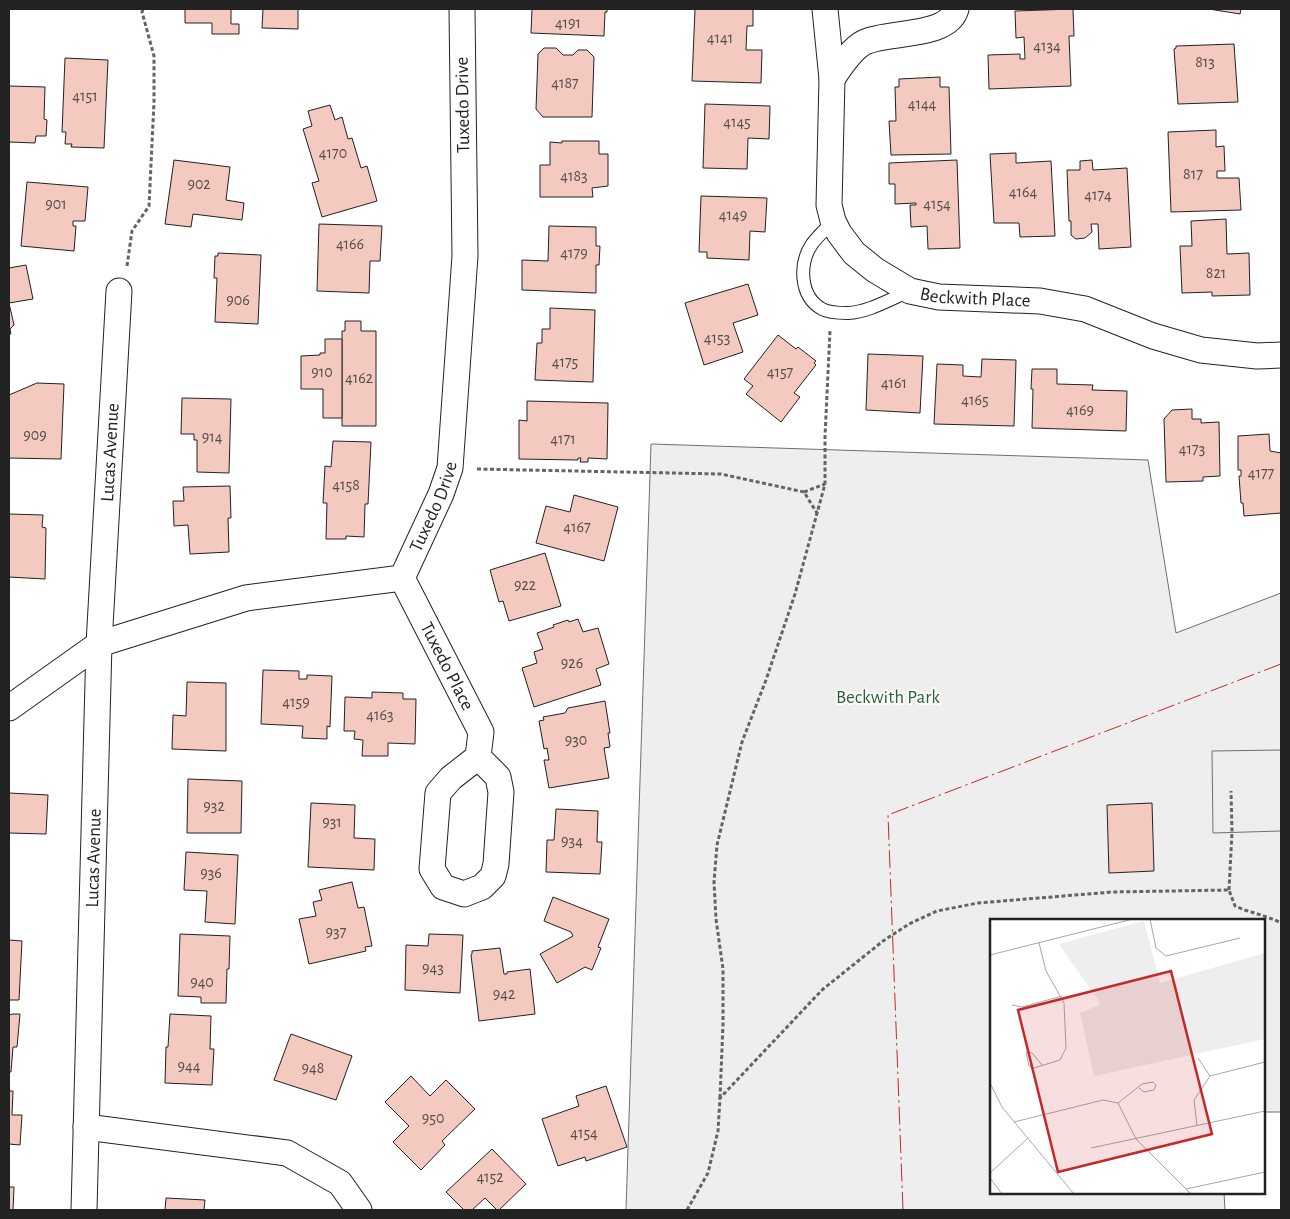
<svg xmlns="http://www.w3.org/2000/svg" width="1290" height="1219" viewBox="0 0 1290 1219" font-family="'Alegreya Sans',sans-serif">
	<rect width="100%" height="100%" fill="#fff"/>
	<!-- green -->
	<path fill="#eee" stroke="#6f6f6f" d="M651,444L1148,460L1176,633L1281,593V1112H1264V920H991V1193H1224L1225,1210H626Z"/>
	<!-- parking -->
	<path fill="#ededed" stroke="#6f6f6f" d="M1281,750V831L1213,833L1212,751Z"/>
	<!-- building -->
	<g fill="#f3c9c0" stroke="#222">
		<path d="M185,9H231V24H239V34H212V23H185Z"/>
		<path d="M263,9H298V29L262,28Z"/>
		<path d="M532,9H607V12H605L604,36L531,33Z"/>
		<path d="M695,9H753V26H747L746,50H762L761,83L692,81Z"/>
		<path d="M1073,9L1074,36H1069L1071,86L989,89L988,55L1020,54V59H1025L1024,37L1016,38L1015,11Z"/>
		<path d="M1209,9H1241L1240,14Z"/>
		<path d="M1234,44L1238,102L1178,104L1174,49L1176,48V46Z"/>
		<path d="M544,48H556L563,55H573L578,50H587L594,57L592,117H543L536,109L538,54Z"/>
		<path d="M65,58L108,60L104,148L71,147L72,144H65L66,132H62Z"/>
		<path d="M940,77V87H949L951,154L891,155L889,121H896L895,87H899V79Z"/>
		<path d="M9,86L45,87L44,119L47,120L46,136H36L35,143L9,142Z"/>
		<path d="M705,104L770,106L769,139L748,138L747,169L703,168Z"/>
		<path d="M330,105L335,120L342,117L348,139L352,138L361,168L367,166L377,201L322,217L312,183L319,181L303,129L312,126L308,111Z"/>
		<path d="M1216,130V147L1224,146L1225,171H1217V178H1239L1241,210L1171,212L1168,132Z"/>
		<path d="M562,141H599V154H608V186L592,188L593,197H540V165H550V142L562,143Z"/>
		<path d="M1016,153V163L1051,161L1055,236L1020,237L1019,223H994L990,154Z"/>
		<path d="M174,160L230,167L226,200L244,203L242,220L193,214L191,227L165,224Z"/>
		<path d="M957,160L960,248L928,249L927,226L911,227L910,205H916V203L895,204V184H889V163Z"/>
		<path d="M1092,160L1093,170L1127,168L1131,247L1099,249L1098,224H1091L1092,232L1085,238L1076,239L1071,235V221H1069L1067,170H1080V161Z"/>
		<path d="M27,182L88,187L85,221H73V226H76L74,251L21,246Z"/>
		<path d="M701,196L767,198L765,232L750,231L749,260L707,258V252H699Z"/>
		<path d="M1226,219L1227,254L1249,253L1250,295L1212,296V292L1182,293L1180,246H1192L1191,221Z"/>
		<path d="M319,224L382,226L380,261H370L369,293L317,291Z"/>
		<path d="M549,226L596,227V246H600L599,265H596V293L522,290V260L548,261Z"/>
		<path d="M218,253L261,255L258,324L215,322L217,278H214L215,256H218Z"/>
		<path d="M26,265L33,299L9,303L14,325L10,329L11,334H9V268Z"/>
		<path d="M748,284L758,315L733,323L743,352L704,365L685,303Z"/>
		<path d="M550,308L595,310L593,382L535,380L537,343H542V329H550Z"/>
		<path d="M345,321H361V331H376V426H342V331H345Z"/>
		<path d="M778,335L796,349L798,347L816,361L814,363L816,365L794,393L800,397L781,422L746,394L753,386L744,379Z"/>
		<path d="M325,339H342V418H323V389H301V356L320,355V353H325Z"/>
		<path d="M868,354L923,356L920,413L866,410Z"/>
		<path d="M982,359L1016,360L1014,426L934,424L937,364L963,365V376L981,377Z"/>
		<path d="M1032,369H1057V384L1093,385L1092,390L1127,391L1126,431L1032,428L1033,389H1031Z"/>
		<path d="M37,383L64,384L61,459L9,458V395Z"/>
		<path d="M182,398L231,399L229,473L197,472V440H194V434H181Z"/>
		<path d="M527,401L608,403L607,459L588,458V462H580L581,458H578V460L519,459V420L527,421Z"/>
		<path d="M1192,409V419H1201V423L1219,422L1220,476L1203,477V481L1166,482L1164,419L1172,410Z"/>
		<path d="M1269,434L1270,451L1281,453V516V513L1244,516L1243,503H1241L1239,476H1241V470H1238V436Z"/>
		<path d="M333,441L371,442L368,504H365L364,537L346,536V539H326L327,503H323L325,466L331,467Z"/>
		<path d="M230,486L231,518H228L229,552L190,554L188,525L174,526L173,501H184L183,487Z"/>
		<path d="M574,495L618,507L604,561L536,543L546,506L570,512Z"/>
		<path d="M9,514L43,515L42,527L46,528L45,579L9,577Z"/>
		<path d="M545,553L561,606L509,621L503,601L499,602L490,570Z"/>
		<path d="M578,619L583,632L598,628L609,664L596,669L601,685L534,707L522,668L537,663L534,652L543,649L537,633L554,627L553,625L568,620L569,622Z"/>
		<path d="M263,670L299,671V679H307V675L332,676L330,727L327,726V739L302,738L303,726L261,724Z"/>
		<path d="M187,682L226,683V751L172,749L173,715L186,716Z"/>
		<path d="M372,692L403,693V699H416L415,744L388,743V756H362L363,740L354,739L355,731H344L345,697L372,698Z"/>
		<path d="M605,701L610,733H608L610,747L604,748L609,778L549,788L544,760H549L547,748L544,749L539,721L544,720L543,717L565,713L568,708Z"/>
		<path d="M188,779L242,781L241,833H187Z"/>
		<path d="M9,793L48,795L46,834L9,833Z"/>
		<path d="M311,803L355,805L354,838L375,839L374,870L308,867Z"/>
		<path d="M1152,803L1154,871L1109,873L1107,805Z"/>
		<path d="M556,809L598,811L597,842H602L600,874L546,872L547,840H554Z"/>
		<path d="M186,852L238,855L235,924L205,922L207,891L184,890Z"/>
		<path d="M352,882L358,908L364,907L372,946L365,947L366,951L309,964L299,919L316,916L313,902L322,900L319,890Z"/>
		<path d="M553,897L609,919L598,947L601,948L592,970L585,967L557,983L540,954L573,936L571,932L544,921Z"/>
		<path d="M180,934L230,936L229,969H227L226,1003H201V997L178,996Z"/>
		<path d="M429,934L463,935L460,993L405,990L406,945L428,946Z"/>
		<path d="M9,940L22,941L19,1000H9Z"/>
		<path d="M500,948L504,974H507V972L530,969L535,1014L479,1021L471,955L472,954V951Z"/>
		<path d="M13,1014H20L17,1047H13L11,1072H9V1015Z"/>
		<path d="M170,1014L211,1016L210,1049H214L212,1085L165,1083L166,1047H168Z"/>
		<path d="M291,1034L352,1056L336,1100L274,1080Z"/>
		<path d="M411,1076L430,1096L446,1080L475,1109L442,1141L445,1145L421,1170L393,1142L409,1126L385,1102Z"/>
		<path d="M606,1086L627,1147L586,1161L585,1157L558,1166L542,1119L579,1106L576,1096Z"/>
		<path d="M9,1091H13L12,1115H22L20,1145L9,1144Z"/>
		<path d="M492,1149L526,1184L499,1210H497L485,1198L472,1210H464L446,1192Z"/>
		<path d="M9,1187H14L13,1210H9Z"/>
		<path d="M166,1198L205,1200L204,1210H165Z"/>
	</g>
	<g fill="none" stroke-linecap="round" stroke-linejoin="round">
		<defs>
			<path id="service" d="M833,221C826,229 818,236 812,244C799,263 799,296 822,309C829,313 840,313 848,313C869,312 890,299 910,291"/>
			<g id="minor">
				<path id="s1" d="M825,9L832,79L829,205L833,221L839,233L854,253L875,270L910,291L939,297L1040,301L1085,309L1153,336L1201,350L1257,356L1281,355"/>
				<path d="M832,79C840,67 852,48 865,42C888,31 948,38 956,9"/>
				<path id="s2" d="M402,578L481,732L478,757L451,778L438,793L432,869L443,887L464,894L482,887L493,876L496,864L501,792L498,777L478,757"/>
				<path id="s3" d="M9,708L99,644L246,598L402,578L441,494L450,468L465,256L462,9"/>
				<path d="M86,1127L287,1153L340,1183L359,1210"/>
				<path id="s4" d="M84,1210L99,644L119,291"/>
			</g>
		</defs>
		<!-- service casing -->
		<use href="#service" stroke="#222" stroke-width="14"/>
		<!-- minor casing -->
		<use href="#minor" stroke="#222" stroke-width="27"/>
		<!-- path -->
		<g stroke="#646464" stroke-width="3" stroke-dasharray="4 2.5" stroke-linecap="butt">
			<path d="M127,266L132,231L149,206L154,102V56L142,12L143,9"/>
			<path d="M477,469L721,474L804,492L817,513"/>
			<path d="M804,492L825,484"/>
			<path d="M1229,890L1232,832L1231,791"/>
			<path d="M720,1098L723,1024V969L716,919L714,882L717,845L742,742L766,680L795,594L825,484V436L830,331"/>
			<path d="M687,1210L708,1173L718,1131L720,1098L822,990L883,941L909,924L937,911L978,903L1112,892L1229,890L1235,906C1250,913 1266,915 1281,923"/>
		</g>
		<!-- service -->
		<use href="#service" stroke="#fff" stroke-width="12"/>
		<!-- minor -->
		<use href="#minor" stroke="#fff" stroke-width="25"/>
		<!-- power -->
		<path stroke="#c62828" stroke-width="1" stroke-dasharray="18 4 2.5 4" stroke-linecap="butt" d="M903,1210L888,815L1281,664"/>
	</g>
	<g text-anchor="middle" dominant-baseline="central" stroke-width="4" stroke-linejoin="round" paint-order="stroke">
		<!-- number labels -->
		<g font-size="16" fill="#564c4a">
			<text x="568" y="23">4191</text>
			<text x="720" y="38">4141</text>
			<text x="1047" y="46">4134</text>
			<text x="1205" y="62">813</text>
			<text x="565" y="83">4187</text>
			<text x="85" y="96">4151</text>
			<text x="922" y="104">4144</text>
			<text x="737" y="122">4145</text>
			<text x="333" y="153">4170</text>
			<text x="1193" y="174">817</text>
			<text x="574" y="176">4183</text>
			<text x="199" y="184">902</text>
			<text x="1023" y="192">4164</text>
			<text x="1098" y="195">4174</text>
			<text x="56" y="204">901</text>
			<text x="937" y="204">4154</text>
			<text x="733" y="215">4149</text>
			<text x="350" y="244">4166</text>
			<text x="574" y="253">4179</text>
			<text x="1216" y="273">821</text>
			<text x="238" y="300">906</text>
			<text x="717" y="338">4153</text>
			<text x="565" y="362">4175</text>
			<text x="322" y="372">910</text>
			<text x="780" y="372">4157</text>
			<text x="359" y="378">4162</text>
			<text x="894" y="383">4161</text>
			<text x="975" y="400">4165</text>
			<text x="1080" y="410">4169</text>
			<text x="35" y="435">909</text>
			<text x="212" y="437">914</text>
			<text x="563" y="439">4171</text>
			<text x="1192" y="449">4173</text>
			<text x="1261" y="473">4177</text>
			<text x="346" y="485">4158</text>
			<text x="577" y="527">4167</text>
			<text x="525" y="585">922</text>
			<text x="572" y="663">926</text>
			<text x="296" y="702">4159</text>
			<text x="380" y="715">4163</text>
			<text x="576" y="740">930</text>
			<text x="214" y="806">932</text>
			<text x="332" y="822">931</text>
			<text x="572" y="841">934</text>
			<text x="211" y="873">936</text>
			<text x="336" y="932">937</text>
			<text x="433" y="968">943</text>
			<text x="202" y="982">940</text>
			<text x="504" y="994">942</text>
			<text x="189" y="1066">944</text>
			<text x="313" y="1068">948</text>
			<text x="433" y="1118">950</text>
			<text x="584" y="1133">4154</text>
			<text x="490" y="1177">4152</text>
		</g>
		<!-- street labels -->
		<g font-size="19" fill="#222" stroke="#fff">
			<text transform="translate(463 105) rotate(-91)">Tuxedo Drive</text>
			<text stroke="none"><textPath href="#s1" startOffset="385">Beckwith Place</textPath></text>
			<text stroke="none"><textPath href="#s4" startOffset="758">Lucas Avenue</textPath></text>
			<text stroke="none"><textPath href="#s3" startOffset="500">Tuxedo Drive</textPath></text>
			<text stroke="none"><textPath href="#s2" startOffset="99">Tuxedo Place</textPath></text>
			<text stroke="none"><textPath href="#s4" startOffset="352">Lucas Avenue</textPath></text>
		</g>
		<!-- park labels -->
		<g font-size="19" fill="#2f5e38" stroke="#fff">
			<text x="888" y="697">Beckwith Park</text>
		</g>
	</g>
	<!-- overview -->
	<g transform="translate(990 919)">
		<rect width="275" height="275" fill="#fff"/>
		<path d="M154,2L170,64L275,34V120L104,157L90,94L111,85L69,25Z" fill="#eee"/>
		<path fill="none" stroke="#a7a7a7" stroke-width="1" d="M160,0L166,29L176,37L250,19M49,24L56,52L74,84L76,129L70,141L44,149L39,147L36,133L42,134L52,146M0,36L143,0M22,86L32,88L72,77M208,139L220,157M0,164L12,188L84,275M128,184L152,165L163,163L166,166L164,171L154,173L149,169M24,203L113,181L128,184L146,220L201,275M207,207L204,181L220,157L275,143M101,229L275,192M0,254L38,219M0,259L12,275M196,270L275,253"/>
		<path fill="#c62828" fill-opacity="0.15" stroke="#c62828" stroke-width="2.5" d="M181,52L222,215L68,253L28,91Z"/>
		<rect width="275" height="275" fill="none" stroke="#222" stroke-width="2.5"/>
	</g>
	<!-- border -->
	<rect width="1290" height="1219" fill="none" stroke="#222222" stroke-width="20"/>
</svg>
